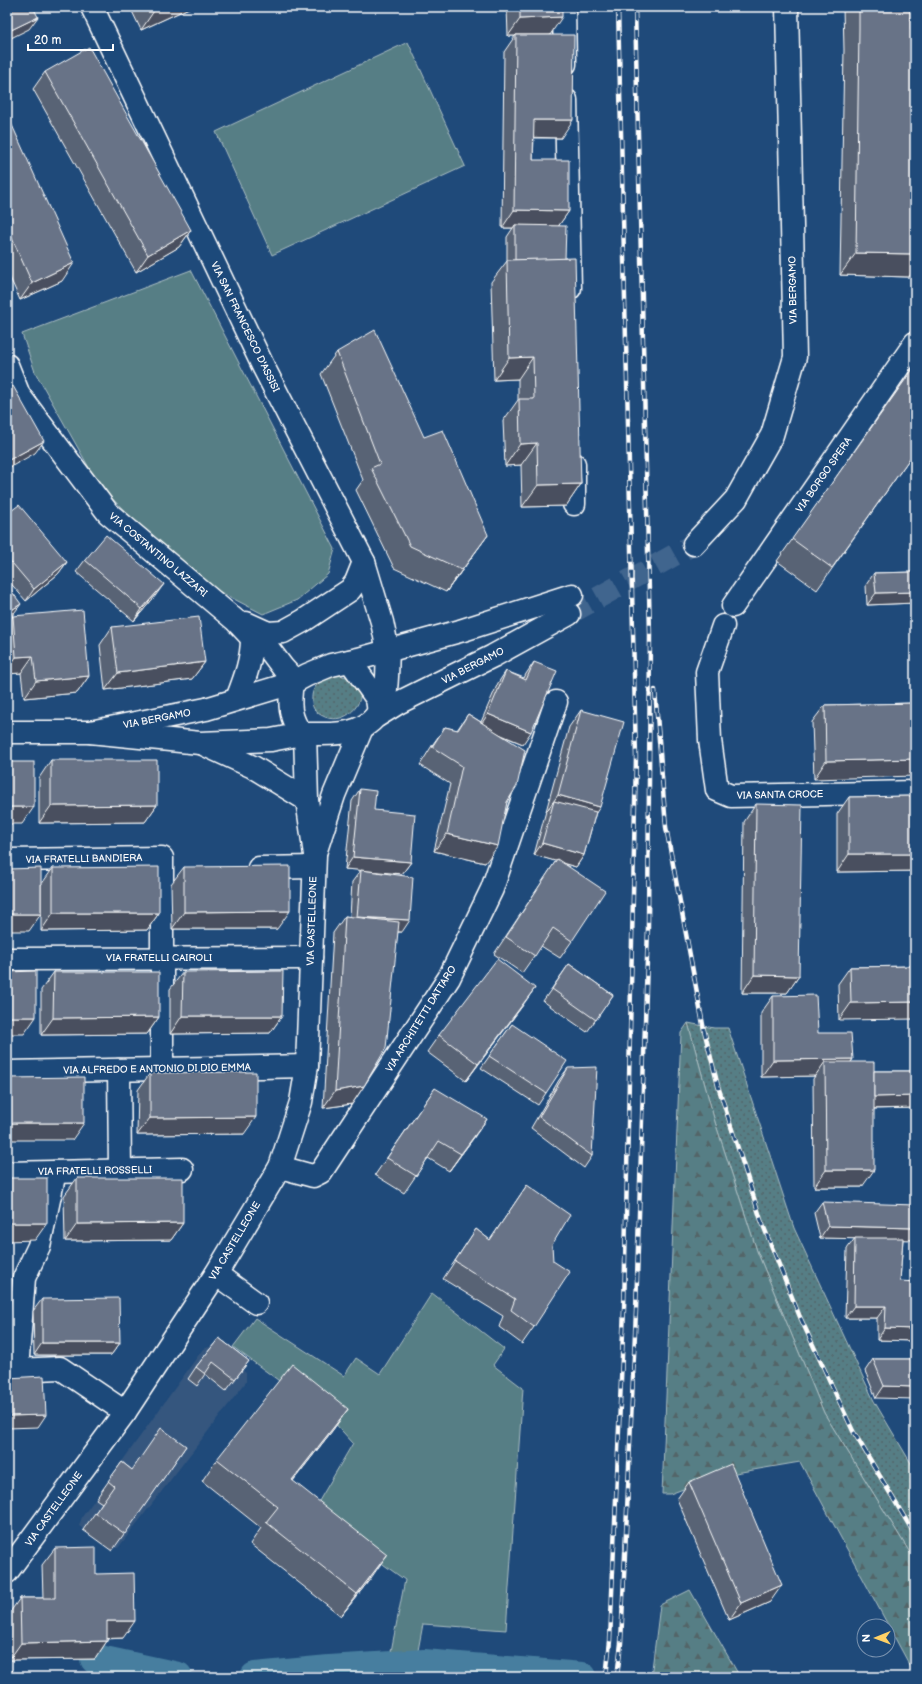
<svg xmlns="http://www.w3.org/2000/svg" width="922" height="1684" viewBox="0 0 922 1684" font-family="'Balsamiq Sans',sans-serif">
	<defs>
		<pattern id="grass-dots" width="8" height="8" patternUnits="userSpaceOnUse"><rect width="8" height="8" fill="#577e85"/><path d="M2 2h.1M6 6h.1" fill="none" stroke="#526568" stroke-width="1.8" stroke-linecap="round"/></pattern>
		<pattern id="forest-firs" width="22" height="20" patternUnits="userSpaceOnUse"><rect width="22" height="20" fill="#577e85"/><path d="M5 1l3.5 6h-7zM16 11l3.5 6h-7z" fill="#526568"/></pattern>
	</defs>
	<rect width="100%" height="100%" fill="#1f4a7a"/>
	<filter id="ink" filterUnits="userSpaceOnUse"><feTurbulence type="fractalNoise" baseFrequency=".025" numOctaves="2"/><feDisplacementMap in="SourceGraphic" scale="8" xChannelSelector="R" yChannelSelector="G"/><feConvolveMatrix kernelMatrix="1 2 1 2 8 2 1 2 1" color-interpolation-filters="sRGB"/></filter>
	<g filter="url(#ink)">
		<!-- built -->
		<path fill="#35567e" d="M212,1346L246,1373V1382L118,1548L110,1549L79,1526L82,1517L203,1349Z"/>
		<!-- grass -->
		<g fill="url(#grass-dots)" stroke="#abbec2">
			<path d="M333,675C385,676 353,734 321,715C314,711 312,707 312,700C311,686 321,680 333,675Z"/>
			<path d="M688,1023L714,1028H728L794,1228L874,1401L915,1470V1561L824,1413L757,1251L715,1122Z"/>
		</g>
		<!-- forest -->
		<g fill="url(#forest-firs)" stroke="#abbec2">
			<path d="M688,1023L715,1122L757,1251L824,1413L915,1561V1675L800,1462L718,1476L670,1494H662L681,1033Z"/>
			<path d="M690,1590L740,1677H651L660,1605Z"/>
		</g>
		<!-- green -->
		<g fill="#577e85" stroke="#abbec2">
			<path d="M408,42L465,166L272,255L216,132Z"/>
			<path d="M191,270L335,549L328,574L297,600L263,614L197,580L100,487L35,372L22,334Z"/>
			<path d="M432,1293L504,1349L493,1365L523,1388L506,1630L423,1624L413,1677H386L405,1580L312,1513L353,1443L331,1419L233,1347L255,1318L344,1376L356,1358L380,1374Z"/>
		</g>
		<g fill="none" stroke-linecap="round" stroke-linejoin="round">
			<!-- canal -->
			<g stroke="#467e9f" stroke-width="30">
				<path d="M95,1659L178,1677"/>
				<path d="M255,1677L329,1670L424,1664L582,1677"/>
			</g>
			<!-- major-tunnel -->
			<path stroke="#41658e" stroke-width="22" stroke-dasharray="22 11" stroke-linecap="butt" d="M569,614L694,544"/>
			<defs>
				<g id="minor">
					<path d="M92,7L264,368L364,562L382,622L388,651"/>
					<path d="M564,7L565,64"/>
					<path d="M566,100L570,288"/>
					<path d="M7,365L19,395L108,513L235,620L252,638L268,648L283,668L295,681"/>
					<path d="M574,464V504"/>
					<path d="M733,606L915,343"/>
					<path d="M246,623L268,633L283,632L303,621L350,590L356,582L364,562"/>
					<path d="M723,626L707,672L710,740L717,790L731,796L915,792"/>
					<path d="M237,699C245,678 252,660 252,638"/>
					<path d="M7,860L162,858V1069"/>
					<path d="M259,868L314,867"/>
					<path d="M7,959L311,958"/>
					<path d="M119,1070L120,1171"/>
					<path d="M7,1072L307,1066"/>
					<path d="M280,1167L313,1176L321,1172L449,978L492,889L556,702"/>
					<path d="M7,1173L182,1169"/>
					<path d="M216,1274L256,1303"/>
					<path d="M7,1370H17L24,1278L39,1246L55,1172"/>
					<path d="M17,1370L60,1368L125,1412"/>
				</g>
				<g id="major">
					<path d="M694,544L736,499L772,435L795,357L787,7"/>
					<path d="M350,661L377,699L379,712"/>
					<path d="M292,683C289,703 289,719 302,734C337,734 376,738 385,695C388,681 387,665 388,651"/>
					<path d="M377,716L398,703L493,656L569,614"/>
					<path d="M7,732H90L200,743L271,740L302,734"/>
					<path d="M90,732L206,709L292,683L307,675L331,665L358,659L460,631L572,595"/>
					<path d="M205,745L253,767L307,800"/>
					<path d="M316,850L334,795L362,728"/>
					<path d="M7,1572L125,1412L216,1274L280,1167L301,1102L307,1066L315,855L307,800L305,734"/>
				</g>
			</defs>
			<!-- minor casing -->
			<use href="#minor" stroke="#fff" stroke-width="25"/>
			<!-- major casing -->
			<use href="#major" stroke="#fff" stroke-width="25"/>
			<!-- minor -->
			<use href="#minor" stroke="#1f4a7a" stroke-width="22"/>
			<!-- major -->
			<use href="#major" stroke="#1f4a7a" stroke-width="22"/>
			<defs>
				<g id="rail">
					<path d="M655,690L666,827L704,1030L718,1086L761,1220L800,1317L853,1431L915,1535"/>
					<path d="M606,1677L610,1641L624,1309L636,757L618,7"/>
					<path d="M617,1677L621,1643L636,1311L648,927L650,634L635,7"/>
				</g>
			</defs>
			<!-- rail casing -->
			<use href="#rail" stroke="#fff" stroke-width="4.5"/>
			<!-- rail -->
			<use href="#rail" stroke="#1f4a7a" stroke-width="3" stroke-dasharray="9" stroke-linecap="butt"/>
		</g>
		<!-- wall -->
		<g fill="#596374" stroke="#fff">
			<path d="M130,7H191L141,30Z"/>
			<path d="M507,7H562L550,35L561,138H534L533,160L569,211L559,225L565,259L581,484L566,506L522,507L521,465L505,466L503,421L518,400V379L494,380L491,282L507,261V237L513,228H502L504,52L515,36H508Z"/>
			<path d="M843,7H915L909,277L840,275L844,50Z"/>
			<path d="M45,72L191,230L179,247L136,272L33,89Z"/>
			<path d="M7,114L62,281L20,300L7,271Z"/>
			<path d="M337,352L472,557L446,592L394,568L356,490L363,480L321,374Z"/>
			<path d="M915,366V451L817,590L777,561Z"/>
			<path d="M7,514L67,562L58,574L26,601L7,579Z"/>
			<path d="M85,560L156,595L134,621L76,572Z"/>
			<path d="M915,572V603L867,605L866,585L874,573Z"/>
			<path d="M13,616L89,676L77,693L24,698L21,673L7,674V624Z"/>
			<path d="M112,627L205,662L192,679L105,690L100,645Z"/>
			<path d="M534,662L523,744L503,736L507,802L485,863L434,851L450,784L420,765L433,744L445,727L457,730L468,714L481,722L498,683L506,671L524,678L526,674Z"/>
			<path d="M915,703L814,779L812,722L825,705Z"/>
			<path d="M581,710L596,812L584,855L576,867L563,863L572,941L560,958L541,946L522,973L494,954L556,861L534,855L569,727Z"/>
			<path d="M51,760L157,805L145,822L39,823V778Z"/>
			<path d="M360,789L374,810L411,862L402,874L368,871L402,932H398L352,1104L323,1108L333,933L345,916L350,917L352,882L361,870L345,869L352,801Z"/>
			<path d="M915,796V871L837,872V814L849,797Z"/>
			<path d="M756,804L799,976L787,993H742L744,822Z"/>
			<path d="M184,867L277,929H172L171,884Z"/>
			<path d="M53,868L159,913L147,930L41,931V885Z"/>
			<path d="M569,964L613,995L587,1032L543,1001Z"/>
			<path d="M915,966L839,1020L838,984L850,967Z"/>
			<path d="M54,972L159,1017L147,1034L41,1035V990Z"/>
			<path d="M183,972L282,1016L270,1033L170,1034V989Z"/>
			<path d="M773,996L818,1033L853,1059L851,1062L874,1071H915V1108L874,1109L862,1187H814L813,1079L815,1076L761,1077V1013Z"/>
			<path d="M523,1005L466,1081L427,1052L439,1035Z"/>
			<path d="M512,1024L546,1093L538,1105L481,1068Z"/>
			<path d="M568,1068L592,1156L584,1168L531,1128L559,1080Z"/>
			<path d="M150,1073L244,1134L137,1135L138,1090Z"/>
			<path d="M435,1088L475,1136L449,1171L428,1158L404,1193L375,1175Z"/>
			<path d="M77,1178L183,1223L171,1240L65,1241L64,1196Z"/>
			<path d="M527,1185L552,1245L534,1327L522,1344L499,1327L503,1316L443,1279L476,1229L490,1240Z"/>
			<path d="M822,1202L915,1240L903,1239L900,1281L915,1341L877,1340V1318H845L847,1249L855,1238H820L814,1213Z"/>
			<path d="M42,1299L120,1343L111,1355H34L33,1311Z"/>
			<path d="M219,1338L249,1361L226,1391L205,1374L197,1386L188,1379L196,1367Z"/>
			<path d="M873,1359H915L876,1398L865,1371Z"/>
			<path d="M348,1409L332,1431L293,1481L371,1578L341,1616L250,1544L261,1528L202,1481L217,1459Z"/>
			<path d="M186,1446L112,1551L83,1530L102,1503L96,1499L122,1462L132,1470Z"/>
			<path d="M689,1482L770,1602L729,1620L677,1499Z"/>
			<path d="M55,1548L96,1574L123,1638L107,1639V1641L95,1659L9,1660L8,1615L20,1598H43L42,1565Z"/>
		</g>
		<!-- shaded-wall -->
		<g fill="#48505e" stroke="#fff">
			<path d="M158,7H191L141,30L156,8Z"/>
			<path d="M910,9H915V31H895Z"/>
			<path d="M38,17L29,29L7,40V32Z"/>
			<path d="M562,17L550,35H516L515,36H508L520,19Z"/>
			<path d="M534,120H573L561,138L522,137Z"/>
			<path d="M514,210L569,211L557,228L515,225L513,228H502Z"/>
			<path d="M191,230L179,247L136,272L148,255Z"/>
			<path d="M856,253L915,254V267L909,277L840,275Z"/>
			<path d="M74,263L62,281L20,300L32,283Z"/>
			<path d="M533,357L518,379L494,380L509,358Z"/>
			<path d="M44,441L35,453L7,469V461Z"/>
			<path d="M537,443L521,465L505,466L520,444Z"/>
			<path d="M581,484L566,506L522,507L538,485Z"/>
			<path d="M488,535L472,557L446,592L462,570Z"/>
			<path d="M67,562L58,574L26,601L34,589Z"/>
			<path d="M164,584L156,595L134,621L142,609Z"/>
			<path d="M915,592V603L867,605L876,593Z"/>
			<path d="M21,604L8,621L7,622V613Z"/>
			<path d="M33,656L21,673L7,674V671L16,657Z"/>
			<path d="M205,662L192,679L105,690L118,673Z"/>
			<path d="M89,676L77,693L24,698L36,681Z"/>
			<path d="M488,714L531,732L523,744L480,726Z"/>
			<path d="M915,759V776L814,779L826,761Z"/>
			<path d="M558,795L600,807L588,824L554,801L546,812Z"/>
			<path d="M157,805L145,822L39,823L51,806Z"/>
			<path d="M7,807H34L22,824H7Z"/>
			<path d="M447,834L498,846L485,863L434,851Z"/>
			<path d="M542,843L584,855L576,867L534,855Z"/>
			<path d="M849,854H915V871L837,872Z"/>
			<path d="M353,857L411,862L402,874L345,869Z"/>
			<path d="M290,911L277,929H172L184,912Z"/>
			<path d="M53,913H159L147,930L41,931Z"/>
			<path d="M7,914H41L29,931H7Z"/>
			<path d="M357,918L410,920L402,932L349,930Z"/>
			<path d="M754,975L799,976L787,993H742Z"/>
			<path d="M535,988L523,1005L466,1081L478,1064Z"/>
			<path d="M915,1002V1019L839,1020L851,1003Z"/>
			<path d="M182,1016H282L270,1033L170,1034Z"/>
			<path d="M7,1017H36L24,1034H7Z"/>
			<path d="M159,1017L147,1034L41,1035L53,1018Z"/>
			<path d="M853,1059L841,1076L825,1062L815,1076L761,1077L773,1060Z"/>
			<path d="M364,1086L352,1104L323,1108L335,1091Z"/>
			<path d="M915,1096V1108L862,1109L870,1097Z"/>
			<path d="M256,1117L244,1134L137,1135L150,1118Z"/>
			<path d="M487,1119L475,1136L449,1171L461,1154Z"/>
			<path d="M7,1123H84L72,1140H7Z"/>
			<path d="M826,1170H874L862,1187H814Z"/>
			<path d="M7,1223H47L35,1240L7,1241Z"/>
			<path d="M183,1223L171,1240L65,1241L77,1224Z"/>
			<path d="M828,1226L915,1228V1240L820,1238Z"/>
			<path d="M854,1306H886L877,1318H845Z"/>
			<path d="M885,1328L915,1329V1341L877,1340Z"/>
			<path d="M42,1343H120L111,1355H34Z"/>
			<path d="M884,1386L915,1387V1399L876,1398Z"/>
			<path d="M348,1409L332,1431L276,1502L292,1480Z"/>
			<path d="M46,1415L38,1427L7,1428V1416Z"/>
			<path d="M387,1555L371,1578L341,1616L357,1594Z"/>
			<path d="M782,1585L770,1602L729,1620L741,1603Z"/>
			<path d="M107,1621H135L123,1638L95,1639Z"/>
			<path d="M107,1641L95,1659L9,1660L21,1643Z"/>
		</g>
		<!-- building -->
		<g fill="#677387" stroke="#fff">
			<path d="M7,7H33L38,17L7,32Z"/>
			<path d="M520,7H562V17L520,19Z"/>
			<path d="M859,7H915V9H910L911,29H915V254L856,253L859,28Z"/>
			<path d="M516,35H574L573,120H534L533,160H569V211L514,210Z"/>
			<path d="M89,47L191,230L148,255L45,72Z"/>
			<path d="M7,114L74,263L32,283L7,227Z"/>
			<path d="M515,225L566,226L565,259L515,260Z"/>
			<path d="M575,258L581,484L538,485L537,443L520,444L519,399H534L533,357L509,358L507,260Z"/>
			<path d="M375,330L424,437L443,430L488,535L462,570L410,546L371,468L380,464L337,352Z"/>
			<path d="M915,366V451L832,568L792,539Z"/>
			<path d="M13,386L44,441L7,461V389Z"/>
			<path d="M19,505L67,562L34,589L7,557V514Z"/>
			<path d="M106,535L164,584L142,609L85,560Z"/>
			<path d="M915,572V592L876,593L874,573Z"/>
			<path d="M7,585L21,604L7,613Z"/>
			<path d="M83,610L89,676L36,681L33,656L16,657L13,616Z"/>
			<path d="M199,617L205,662L118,673L112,627Z"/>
			<path d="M534,662L557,671L531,732L488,714L506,671L526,680Z"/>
			<path d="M915,703V759L826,761L825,705Z"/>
			<path d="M581,710L624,722L600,807L558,795Z"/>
			<path d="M468,714L525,750L517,786L507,802L498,846L447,834L462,766L432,747L445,727L458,730Z"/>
			<path d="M51,760H157V805L51,806Z"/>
			<rect x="7" y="762" width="27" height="45"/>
			<path d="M360,789L376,791L374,810L415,814L411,862L353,857Z"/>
			<path d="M915,796V854H849V797Z"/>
			<path d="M554,801L596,812L584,855L542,843Z"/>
			<path d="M756,804L802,805L799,976L754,975Z"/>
			<path d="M557,859L605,891L572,941L553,928L535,956L506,937Z"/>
			<path d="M290,866V911L184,912V867Z"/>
			<path d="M159,867V913H53V868Z"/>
			<path d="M41,868V914H7V869Z"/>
			<path d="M361,870L413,877L410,920L357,917Z"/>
			<path d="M345,916L399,922L386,1048L364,1086L335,1091Z"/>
			<path d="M497,959L535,988L478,1064L439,1035Z"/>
			<path d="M569,964L613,995L596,1020L552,989Z"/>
			<path d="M915,966V1002L851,1003L850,967Z"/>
			<path d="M36,971V1017H7V972Z"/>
			<path d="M283,971L282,1016H182L183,972Z"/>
			<path d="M54,972H159V1017L53,1018Z"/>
			<path d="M816,995L818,1033H851L853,1059L773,1060V996Z"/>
			<path d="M512,1024L567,1061L546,1093L489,1056Z"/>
			<path d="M825,1062H874V1170H826Z"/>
			<path d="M597,1067L592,1156L539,1117L568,1068Z"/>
			<path d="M874,1071H915V1096L874,1097Z"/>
			<path d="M256,1072V1117L150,1118V1073Z"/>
			<path d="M84,1077V1123H7V1078Z"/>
			<path d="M435,1088L487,1119L461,1154L439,1141L416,1176L387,1158Z"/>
			<rect x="7" y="1178" width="40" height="45"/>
			<path d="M77,1178H183V1223L77,1224Z"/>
			<path d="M527,1185L570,1215L552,1245L553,1261L570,1272L534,1327L511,1310L515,1299L455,1261L476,1229L490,1240Z"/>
			<path d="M822,1202L915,1205V1228L828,1226Z"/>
			<path d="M855,1238H903L900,1281L915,1282V1329L885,1328L886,1306H854Z"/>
			<path d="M119,1298L120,1343H42V1299Z"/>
			<path d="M219,1338L249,1361L235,1379L213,1362L205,1374L196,1367Z"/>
			<path d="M873,1359H915V1387L884,1386Z"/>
			<path d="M292,1364L348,1409L292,1480L387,1555L357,1594L266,1522L278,1507L217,1459Z"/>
			<path d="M44,1376L46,1415L7,1416V1378Z"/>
			<path d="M161,1428L186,1446L125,1534L95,1513L114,1486L108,1481L122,1462L132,1470Z"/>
			<path d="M731,1464L782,1585L741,1603L689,1482Z"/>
			<path d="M96,1547V1574L134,1573L135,1621H107V1641L21,1643L20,1598H55V1548Z"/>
			<path d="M12,1670L19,1677H7V1675Z"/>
		</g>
	</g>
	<g text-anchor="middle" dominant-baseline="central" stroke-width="3" stroke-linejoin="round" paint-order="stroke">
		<!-- street labels -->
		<g font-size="10" fill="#fff" stroke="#1f4a7a">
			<text transform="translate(793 290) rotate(-91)">VIA BERGAMO</text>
			<text transform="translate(245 327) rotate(64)">VIA SAN FRANCESCO D'ASSISI</text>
			<text transform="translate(824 475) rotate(-55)">VIA BORGO SPERA</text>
			<text transform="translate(158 555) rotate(40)">VIA COSTANTINO LAZZARI</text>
			<text transform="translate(473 666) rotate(-27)">VIA BERGAMO</text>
			<text transform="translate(157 719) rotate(-11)">VIA BERGAMO</text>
			<text transform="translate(780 795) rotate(-1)">VIA SANTA CROCE</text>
			<text transform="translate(84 859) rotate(-1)">VIA FRATELLI BANDIERA</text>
			<text transform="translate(312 921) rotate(-88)">VIA CASTELLEONE</text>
			<text x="159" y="958">VIA FRATELLI CAIROLI</text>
			<text transform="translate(421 1019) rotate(-58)">VIA ARCHITETTI DATTARO</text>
			<text transform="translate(157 1069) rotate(-1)">VIA ALFREDO E ANTONIO DI DIO EMMA</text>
			<text transform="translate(95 1171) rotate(-1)">VIA FRATELLI ROSSELLI</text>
			<text transform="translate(235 1241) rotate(-59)">VIA CASTELLEONE</text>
			<text transform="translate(54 1509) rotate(-54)">VIA CASTELLEONE</text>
		</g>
	</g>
	<!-- margin -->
	<rect width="922" height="1684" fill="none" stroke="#1f4a7a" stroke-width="24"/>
	<rect x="12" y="12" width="898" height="1660" fill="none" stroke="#fff" stroke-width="1.5" filter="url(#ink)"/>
	<!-- north arrow -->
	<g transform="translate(876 1638) rotate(269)"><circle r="19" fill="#1f4a7a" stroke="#7992af"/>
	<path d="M0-3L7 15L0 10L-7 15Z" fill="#ffd166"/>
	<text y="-6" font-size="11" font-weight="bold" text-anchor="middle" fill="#ffffff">N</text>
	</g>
	<!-- scale -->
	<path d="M28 44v6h85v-6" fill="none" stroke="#ffffff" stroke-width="2"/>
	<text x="34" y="44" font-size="12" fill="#ffffff" stroke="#1f4a7a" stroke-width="3" paint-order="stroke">20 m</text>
</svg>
